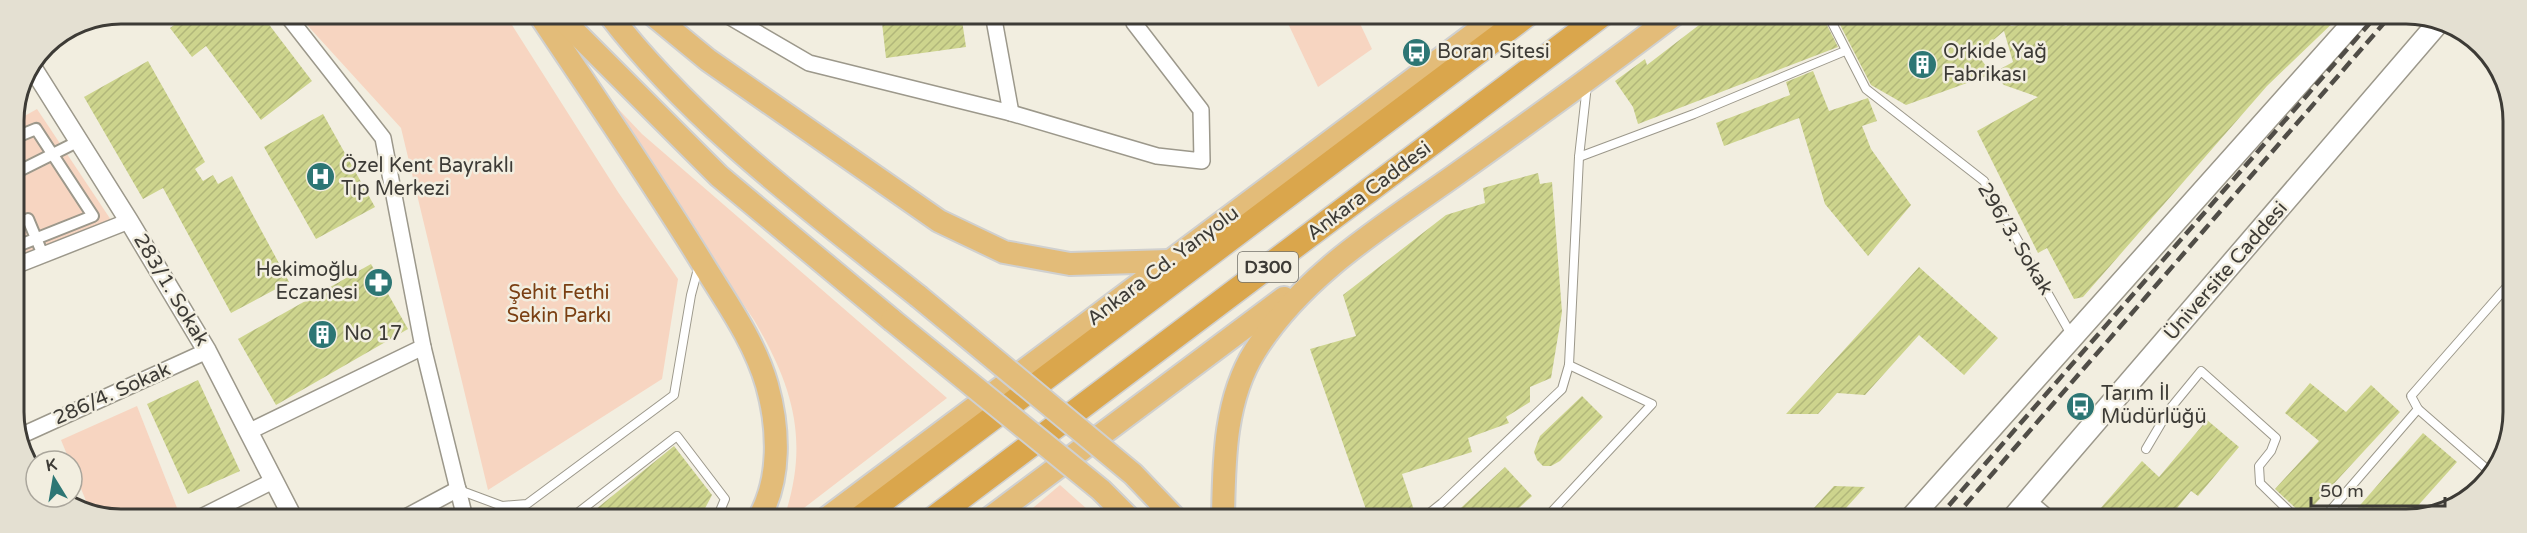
<svg xmlns="http://www.w3.org/2000/svg" width="2527" height="533" viewBox="0 0 2527 533" font-family="'Varela Round',sans-serif">
	<defs>
		<pattern id="building-hatch" width="6" height="6" patternUnits="userSpaceOnUse" patternTransform="scale(1.5)"><rect width="6" height="6" fill="#cdd48d"/><path d="M-1 1l2-2M0 6l6-6M5 7l2-2" fill="none" stroke="#b1b77a"/></pattern>
	</defs>
	<rect width="100%" height="100%" fill="#f2eee0"/>
	<!-- green -->
	<g fill="#f7d5c1">
		<path d="M297,14H505L618,192L678,279L662,379L488,490L401,128Z"/>
		<path d="M1284,15H1356L1372,49L1318,87Z"/>
		<path d="M588,77L642,134L947,398L791,518L786,512C809,438 792,385 754,320Z"/>
		<path d="M37,109L115,226L15,266L14,122Z"/>
		<path d="M137,406L181,518L100,517L91,513L61,440Z"/>
		<path d="M1060,485L1097,518H1021Z"/>
	</g>
	<!-- building -->
	<g fill="url(#building-hatch)">
		<path d="M190,14H261L312,81L261,120L206,46L192,57L170,28Z"/>
		<path d="M881,14H961L966,47L886,58Z"/>
		<path d="M1712,15H1822L1838,47L1638,124L1633,107L1615,81L1645,59L1647,65Z"/>
		<path d="M1835,15H2023L2010,26L2055,21L2066,26L2082,15H2341L2267,86L2083,297L2074,299L2047,248L2038,253L1977,131L2038,97L2004,85L1993,73L2013,62L2004,31L1977,54L1992,74L1906,105L1871,85Z"/>
		<path d="M148,61L205,162L195,169L203,181L213,175L218,184L232,176L289,282L231,313L163,188L143,199L84,97Z"/>
		<path d="M1813,71L1829,111L1868,98L1877,121L1862,126L1871,149L1911,205L1868,256L1825,204L1799,118L1724,146L1716,123L1790,95L1786,82Z"/>
		<path d="M323,114L375,207L316,239L264,147Z"/>
		<path d="M1538,173L1540,184L1552,182L1562,312L1551,378L1530,387V402L1506,417L1509,423L1468,438L1472,452L1402,474L1414,510L1404,519L1369,518L1310,349L1356,336L1343,295L1446,215L1485,203L1483,188Z"/>
		<path d="M371,264L408,329L276,405L238,339Z"/>
		<path d="M1919,267L1998,338L1964,375L1919,335L1865,395L1837,393L1818,414H1786Z"/>
		<path d="M198,380L240,471L188,494L147,404Z"/>
		<path d="M2310,383L2346,412L2371,385L2400,412L2304,516L2275,489L2319,441L2285,413Z"/>
		<path d="M1582,396L1603,417L1560,461L1551,466H1543L1537,460L1534,452L1540,436Z"/>
		<path d="M2207,420L2239,447L2198,496L2191,491L2168,519H2109L2099,510L2142,461L2159,477Z"/>
		<path d="M2423,433L2457,462L2406,519H2348Z"/>
		<path d="M674,446L712,495L700,518H585Z"/>
		<path d="M1505,467L1532,496L1507,519H1449Z"/>
		<path d="M1834,486L1865,487L1836,519H1804Z"/>
	</g>
	<g fill="none" stroke-linecap="round" stroke-linejoin="round">
		<defs>
			<g id="service">
				<path d="M1828,15L1866,89L1984,181L2072,336"/>
				<path d="M1579,157L1694,114L1845,51"/>
				<path d="M2418,409L2411,396L2511,282"/>
				<path d="M2146,449L2169,410L2201,371L2276,438L2271,451L2259,466L2260,483L2297,519"/>
				<path d="M459,490L502,506L527,504L674,395L691,295L699,265"/>
				<path d="M571,518L677,436L725,499L717,518"/>
				<path d="M1422,519L1442,503L1562,389L1569,365L1579,157L1587,85"/>
				<path d="M1545,519L1652,404L1569,365"/>
				<path d="M2323,519L2418,409L2489,471"/>
			</g>
			<g id="pedestrian">
				<path d="M14,138L36,129L93,216L15,247"/>
				<path d="M21,170L77,142"/>
				<path d="M28,219L43,255"/>
			</g>
			<g id="minor">
				<path d="M725,14L809,63L1011,113L1157,156L1202,161L1201,110L1134,23L1131,14"/>
				<path d="M993,14L1011,113"/>
				<path d="M44,48L50,41"/>
				<path d="M15,266L129,221"/>
				<path d="M423,347L465,518"/>
				<path d="M248,432L423,347L383,138L286,14"/>
				<path d="M18,437L207,351"/>
				<path d="M199,518L273,481"/>
				<path d="M404,518L458,489"/>
			</g>
			<g id="tertiary">
				<path d="M34,70L129,221L207,351L293,518"/>
				<path d="M2027,502L2047,519"/>
			</g>
			<g id="secondary">
				<path d="M1910,519L2360,15"/>
				<path d="M2012,519L2439,22"/>
			</g>
			<g id="primary">
				<path d="M539,14C595,98 653,182 706,269C729,306 755,343 767,385C779,428 781,479 759,518"/>
				<path d="M557,14L719,176L892,320"/>
				<path d="M609,14C694,125 809,209 918,296"/>
				<path d="M652,14L708,60L939,221L1004,252L1070,264L1169,261"/>
				<path d="M827,518L1499,15"/>
				<path d="M990,518L1284,298"/>
				<path d="M1223,518C1224,463 1224,400 1255,351C1303,274 1385,225 1458,173C1531,121 1603,69 1674,15"/>
			</g>
			<g id="trunk">
				<path d="M860,518L1527,15"/>
				<path d="M934,518L1602,15"/>
			</g>
		</defs>
		<!-- service casing -->
		<use href="#service" stroke="#9c988b" stroke-width="10"/>
		<!-- pedestrian casing -->
		<use href="#pedestrian" stroke="#9c988b" stroke-width="14"/>
		<!-- minor casing -->
		<use href="#minor" stroke="#9c988b" stroke-width="18"/>
		<!-- tertiary casing -->
		<use href="#tertiary" stroke="#9c988b" stroke-width="21"/>
		<!-- secondary casing -->
		<use href="#secondary" stroke="#9c988b" stroke-width="24"/>
		<!-- primary casing -->
		<use href="#primary" stroke="#d0d0cf" stroke-width="26"/>
		<!-- trunk casing -->
		<use href="#trunk" stroke="#d0d0cf" stroke-width="27"/>
		<!-- service -->
		<use href="#service" stroke="#fff" stroke-width="8"/>
		<!-- pedestrian -->
		<use href="#pedestrian" stroke="#fff" stroke-width="10"/>
		<!-- minor -->
		<use href="#minor" stroke="#fff" stroke-width="15"/>
		<!-- tertiary -->
		<use href="#tertiary" stroke="#fff" stroke-width="18"/>
		<!-- secondary -->
		<use href="#secondary" stroke="#fff" stroke-width="21"/>
		<!-- primary -->
		<use href="#primary" stroke="#e3bc79" stroke-width="22"/>
		<!-- trunk -->
		<use href="#trunk" stroke="#daa64c" stroke-width="24"/>
		<!-- rail -->
		<g stroke="#504d47" stroke-width="4.5" stroke-dasharray="12 6" stroke-linecap="butt">
			<path d="M1937,519L2377,15"/>
			<path d="M1953,519L2391,15"/>
		</g>
		<defs>
			<g id="primary-bridge">
				<path d="M918,296L1133,474L1175,518"/>
				<path d="M892,320L1101,490L1129,518"/>
			</g>
		</defs>
		<!-- primary-bridge casing -->
		<use href="#primary-bridge" stroke="#d0d0cf" stroke-width="26" stroke-linecap="butt"/>
		<!-- primary-bridge -->
		<use href="#primary-bridge" stroke="#e3bc79" stroke-width="22"/>
	</g>
	<!-- icons -->
	<defs>
		<symbol id="bus-disc" viewBox="-11 -11 22 22"><circle r="9.5" fill="#2d7674" stroke="#f2eee0"/><path d="M-5-6H5V4H4V6H2V4H-2V6H-4V4H-5ZM-3.5-4V0h7V-4ZM-3.5 1.2v1.5H-2V1.2ZM2 1.2v1.5H3.5V1.2Z" fill="#fff"/></symbol>
		<symbol id="building-disc" viewBox="-11 -11 22 22"><circle r="9.5" fill="#2d7674" stroke="#f2eee0"/><path d="M-4-6H4V6H1V3H-1V6H-4ZM-2.5-4.3h1.7v1.8h-1.7ZM.8-4.3h1.7v1.8H.8ZM-2.5-1h1.7V.8h-1.7ZM.8-1h1.7V.8H.8Z" fill="#fff"/></symbol>
		<symbol id="hospital-disc" viewBox="-11 -11 22 22"><circle r="9.5" fill="#2d7674" stroke="#f2eee0"/><path d="M-5-5h3v3.5h4V-5h3V5h-3V1.5h-4V5h-3Z" fill="#fff"/></symbol>
		<symbol id="pharmacy-disc" viewBox="-11 -11 22 22"><circle r="9.5" fill="#2d7674" stroke="#f2eee0"/><path d="M-2-6h4v4h4v4h-4v4h-4v-4h-4v-4h4Z" fill="#fff"/></symbol>
	</defs>
	<g fill-rule="evenodd">
		<use href="#bus-disc" x="1400" y="36" width="33" height="33"/>
		<use href="#building-disc" x="1906" y="48" width="33" height="33"/>
		<use href="#hospital-disc" x="304" y="160" width="33" height="33"/>
		<use href="#pharmacy-disc" x="362" y="266" width="33" height="33"/>
		<use href="#building-disc" x="306" y="318" width="33" height="33"/>
		<use href="#bus-disc" x="2064" y="390" width="33" height="33"/>
	</g>
	<g text-anchor="middle" dominant-baseline="central" stroke-width="5" stroke-linejoin="round" paint-order="stroke">
		<!-- shield labels -->
		<rect fill="#f2eee0" stroke="#737169" stroke-width="1.5" x="1238" y="252" width="60" height="30" rx="4.5"/>
		<g font-size="18" font-weight="bold" fill="#3d3b36">
			<text x="1268" y="267">D300</text>
		</g>
		<!-- poi labels -->
		<g font-size="20" fill="#3d3b36" stroke="#f2eee0" text-anchor="start">
			<text x="1437" y="52">Boran Sitesi</text>
			<text x="1943" y="52">Orkide Yağ<tspan x="1943" dy="23">Fabrikası</tspan></text>
			<text x="341" y="166">Özel Kent Bayraklı<tspan x="341" dy="23">Tıp Merkezi</tspan></text>
			<text x="358" y="270" text-anchor="end">Hekimoğlu<tspan x="358" dy="23">Eczanesi</tspan></text>
			<text x="344" y="334">No 17</text>
			<text x="2101" y="394">Tarım İl<tspan x="2101" dy="23">Müdürlüğü</tspan></text>
		</g>
		<!-- street labels -->
		<g font-size="20" fill="#3d3b36" stroke="#f2eee0">
			<text transform="translate(1369 191) rotate(-37)">Ankara Caddesi</text>
			<text transform="translate(2015 239) rotate(59)">296/3. Sokak</text>
			<text transform="translate(1163 266) rotate(-37)">Ankara Cd. Yanyolu</text>
			<text transform="translate(2226 271) rotate(-49)">Üniversite Caddesi</text>
			<text transform="translate(171 290) rotate(59)">283/1. Sokak</text>
			<text transform="translate(112 394) rotate(-24)">286/4. Sokak</text>
		</g>
		<!-- park labels -->
		<g font-size="20" fill="#7a3f12" stroke="#f2eee0">
			<text x="559" y="293">Şehit Fethi<tspan x="559" dy="23">Sekin Parkı</tspan></text>
		</g>
	</g>
	<!-- crop -->
	<path d="M0 0H2527V533H0ZM121 24H2406A97 97 0 0 1 2503 121V412A97 97 0 0 1 2406 509H121A97 97 0 0 1 24 412V121A97 97 0 0 1 121 24Z" fill="#e4e0d2" fill-rule="evenodd"/>
	<path fill="none" stroke="#3d3b36" stroke-width="3" d="M121 24H2406A97 97 0 0 1 2503 121V412A97 97 0 0 1 2406 509H121A97 97 0 0 1 24 412V121A97 97 0 0 1 121 24Z"/>
	<!-- north arrow -->
	<g transform="translate(54 479) rotate(349)"><circle r="28" fill="#f2eee0" stroke="#aaa69c" stroke-width="1.5"/>
	<path d="M0-4.5L10 22L0 15L-10 22Z" fill="#2d7674"/>
	<text y="-9" font-size="16" font-weight="bold" text-anchor="middle" fill="#3d3b36">K</text>
	</g>
	<!-- scale -->
	<path d="M2311 497v9h134v-9" fill="none" stroke="#3d3b36" stroke-width="3"/>
	<text x="2320" y="497" font-size="18" fill="#3d3b36" stroke="#f2eee0" stroke-width="4.5" paint-order="stroke">50 m</text>
</svg>
